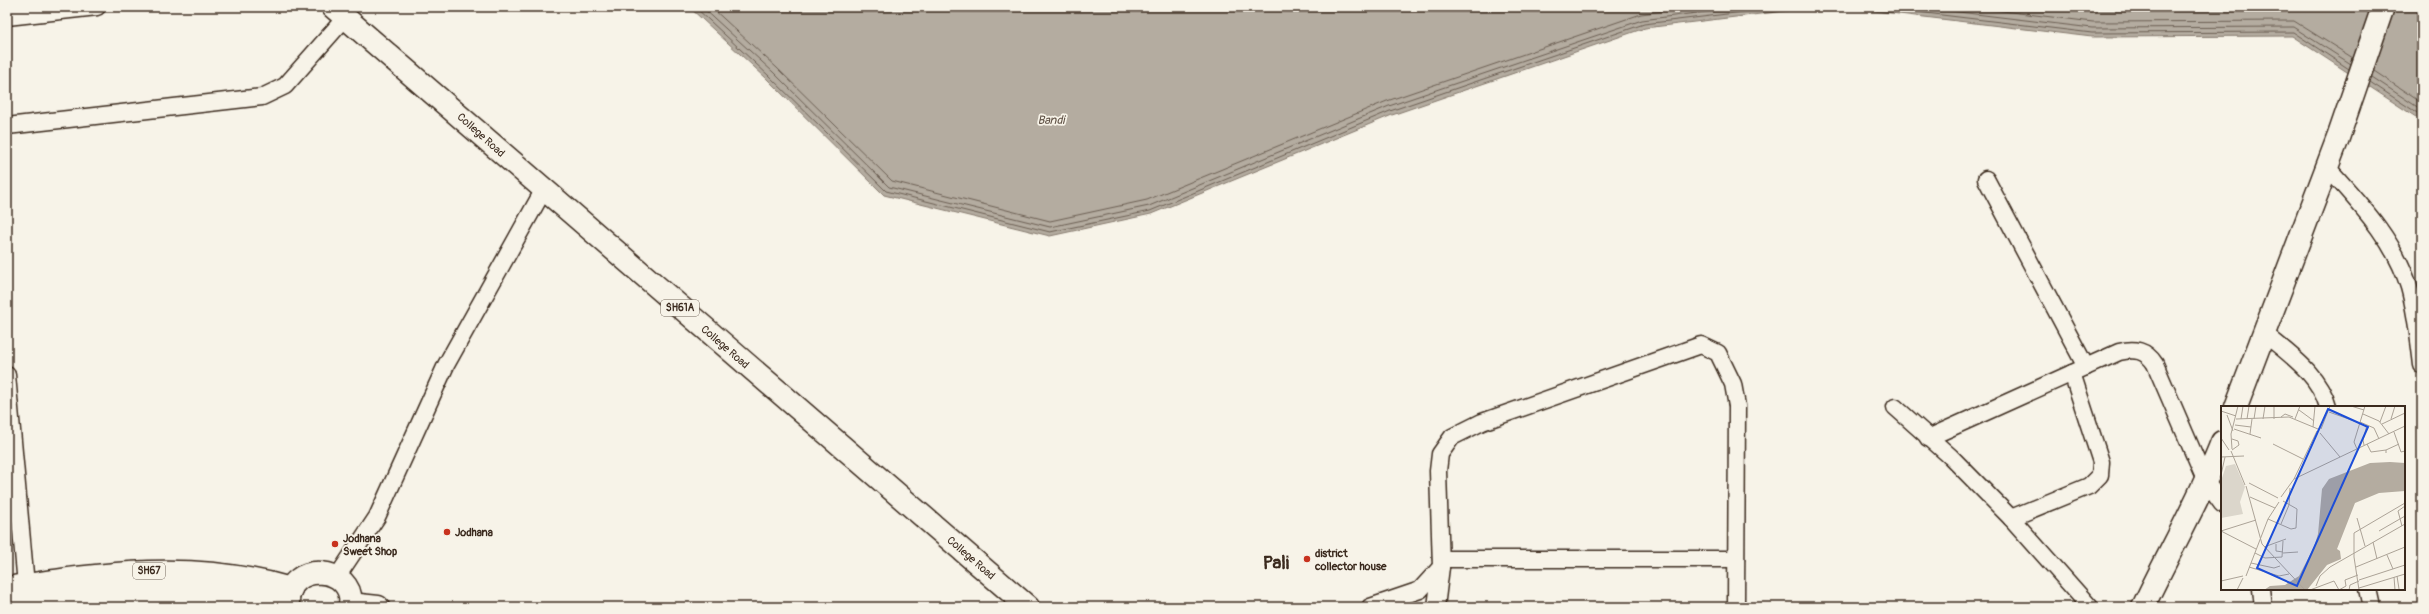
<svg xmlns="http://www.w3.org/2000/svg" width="2429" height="614" viewBox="0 0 2429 614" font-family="Pangolin,sans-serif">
	<rect width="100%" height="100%" fill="#f7f3e8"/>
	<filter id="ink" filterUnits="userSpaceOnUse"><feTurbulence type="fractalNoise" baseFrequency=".025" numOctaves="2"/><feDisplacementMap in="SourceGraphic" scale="8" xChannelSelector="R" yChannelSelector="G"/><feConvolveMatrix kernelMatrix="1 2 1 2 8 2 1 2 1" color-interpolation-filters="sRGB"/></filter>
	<g filter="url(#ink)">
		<!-- water -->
		<g fill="#b4aca0" stroke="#84786c">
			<path d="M689,7H1818L1645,28L1392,115L1151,214L1050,236L884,195L766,78Z"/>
			<path d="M1840,7H2422V121L2292,36L2092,37Z"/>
		</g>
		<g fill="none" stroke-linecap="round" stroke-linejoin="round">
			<!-- shore -->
			<g stroke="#6b5e52" stroke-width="1">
				<path d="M695,7L769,76L886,191L1050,232L1150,211L1390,111L1644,24L1785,7"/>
				<path d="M702,7L773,72L889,187L1050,227L1149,206L1389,106L1642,20L1744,7"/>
				<path d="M711,7L777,68L892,181L1050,221L1147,200L1387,101L1641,14L1694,7"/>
				<path d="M1875,7L2092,33L2293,32L2349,69"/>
				<path d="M1917,7L2092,28L2293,27L2351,64"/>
				<path d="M1969,7L2093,22L2294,21L2353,58"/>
				<path d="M2374,71L2422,103"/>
				<path d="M2372,77L2422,110"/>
				<path d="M2370,82L2422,116"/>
			</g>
			<defs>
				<g id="street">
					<path d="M7,17L97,7"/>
					<path d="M7,126L262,97L285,86L345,18"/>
					<path d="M2327,167C2359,203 2395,240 2409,287C2416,312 2419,340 2422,365"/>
					<path d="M1986,179L2086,367"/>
					<path d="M2265,334C2290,355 2319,374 2328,407"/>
					<path d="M7,375L26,585"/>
					<path d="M1895,407L1951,457L2011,518L2090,607"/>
					<path d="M1928,438L2119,352C2135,348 2146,350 2155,364L2206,482L2222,504"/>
					<path d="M2011,518L2089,486L2100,475L2101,462L2072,373"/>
					<path d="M1441,559H1736"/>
					<path d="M337,577L377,517L446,365L543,191"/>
					<path d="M2261,589L2263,607"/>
					<path d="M2368,589L2372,607"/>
					<path d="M1370,607L1420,590L1441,567"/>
					<path d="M1436,607L1441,567L1438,471L1440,454L1452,437L1482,422L1701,345L1718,353L1733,384L1737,406L1736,607"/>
				</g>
				<g id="secondary">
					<path d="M2236,407L2338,138L2383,7"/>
					<path d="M2143,607C2169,552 2200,499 2222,442"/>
				</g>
				<g id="primary">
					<path d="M333,7L1028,607"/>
					<path d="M7,588C105,573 194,560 291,589"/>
					<path d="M288,604C286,560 357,564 350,607"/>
					<path d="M350,604L378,607"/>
					<path d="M7,607C97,593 190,583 279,607"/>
				</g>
			</defs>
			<!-- street casing -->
			<use href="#street" stroke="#3b2a1e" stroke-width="19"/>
			<!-- secondary casing -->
			<use href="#secondary" stroke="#3b2a1e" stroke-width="25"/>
			<!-- primary casing -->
			<use href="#primary" stroke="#3b2a1e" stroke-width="25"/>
			<!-- street -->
			<use href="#street" stroke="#f7f3e8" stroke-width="16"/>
			<!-- secondary -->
			<use href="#secondary" stroke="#f7f3e8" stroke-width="22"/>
			<!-- primary -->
			<use href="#primary" stroke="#f7f3e8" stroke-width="22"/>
		</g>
	</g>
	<!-- markers -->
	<g fill="#c8321e" stroke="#f7f3e8" stroke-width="1.5">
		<circle cx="447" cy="532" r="4"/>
		<circle cx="335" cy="544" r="4"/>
		<circle cx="1307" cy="559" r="4"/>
	</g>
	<g text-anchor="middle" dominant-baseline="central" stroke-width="3.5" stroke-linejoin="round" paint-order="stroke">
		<!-- shield labels -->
		<g fill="#f7f3e8" stroke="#73665b" stroke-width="1">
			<rect x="661" y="300" width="38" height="16" rx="3"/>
			<rect x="133" y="563" width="32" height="16" rx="3"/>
		</g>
		<g font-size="10" font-weight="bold" fill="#3b2a1e">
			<text x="680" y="308">SH61A</text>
			<text x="149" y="571">SH67</text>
		</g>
		<!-- street labels -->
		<g font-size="11" fill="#3b2a1e" stroke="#f7f3e8">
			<text transform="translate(481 135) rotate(42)">College Road</text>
			<text transform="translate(725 347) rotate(41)">College Road</text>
			<text transform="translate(971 558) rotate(41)">College Road</text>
		</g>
		<!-- poi labels -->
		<g font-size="11" font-weight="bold" fill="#3b2a1e" stroke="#f7f3e8" text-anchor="start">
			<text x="455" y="532">Jodhana</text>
			<text x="343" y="538">Jodhana<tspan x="343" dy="13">Sweet Shop</tspan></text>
			<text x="1315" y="553">district<tspan x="1315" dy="13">collector house</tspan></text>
		</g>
		<!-- water labels -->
		<g font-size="12" font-style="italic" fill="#5f5145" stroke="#f7f3e8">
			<text x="1051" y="120">Bandi</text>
		</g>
		<!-- town labels -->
		<g font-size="19" font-weight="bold" fill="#3b2a1e" stroke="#f7f3e8">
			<text x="1276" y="563">Pali</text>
		</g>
	</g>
	<!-- overview -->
	<g transform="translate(2221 406)">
		<rect width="184" height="184" fill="#f7f3e8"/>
		<path d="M14,58L24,81L19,96L22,108L0,112V75L5,60Z" fill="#dbd6cb"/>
		<path d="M169,56L184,57V85L158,87L134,97L116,143L119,145L120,153L106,159L86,184H43L49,180L64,179L78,170L93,141L97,128L101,83L108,73L149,57Z" fill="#b4aca0"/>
		<path fill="none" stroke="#aca397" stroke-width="1" d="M130,0L143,4M78,4L93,15M0,5L15,10M108,6L136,16M142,8L158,15L168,28M6,9L12,25M60,11L64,8L72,11M15,13L68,11L97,23M20,13L22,0M26,13L28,0M33,13L35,0M42,13L44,0M53,13V0M74,13L79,0M170,13L174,0M139,16L153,22L158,33M159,16L165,0M161,18L184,7M14,19L30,21M92,21L94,0M13,23L40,32M100,23L109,0M173,26L180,46L184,45M99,27L119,51M29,28L31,13M0,32L8,44M11,33L17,35L18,39L11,44M52,38L82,53M146,38L150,46L165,44M143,39L142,34L146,19M11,43L10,28L17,0M136,43L133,36L144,0M10,45L24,79M165,47V44L178,38M0,51L23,50M0,69L4,51M73,73L184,20M28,77L57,92M25,80L41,138L84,184M29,91L54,102M60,91L73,73L96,25M68,99L69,82M136,112L144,140M47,113L70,123L75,122L76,103L62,95M60,118L68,99M181,120L177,105L184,100M0,125L35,143M0,125L35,114M158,125L184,110M152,136L156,153M55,138V145L62,146M43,141L65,133M34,147L44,152L61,151L62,135M62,147L77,146M166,149L172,163M30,157L53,162L59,160M28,161L58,170L68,168M135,161L184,141M25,170L47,113L58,96M176,170L178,183M173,171L174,184M138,174L184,159M0,175L22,170M95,180L99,170L109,161L184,118M138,182L184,168M16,184L22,172M89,184L113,175L118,184M118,184L125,180L124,174L137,169M128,184L129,179L138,175M138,184L133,151V127L184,97"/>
		<path fill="#1d4ed8" fill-opacity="0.15" stroke="#1d4ed8" stroke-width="2" d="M107,3L147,21L76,180L36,162Z"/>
		<rect width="184" height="184" fill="none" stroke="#3b2a1e" stroke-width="2"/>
	</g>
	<!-- margin -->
	<rect width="2429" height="614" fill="none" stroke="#f7f3e8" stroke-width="24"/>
	<rect x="12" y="12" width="2405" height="590" fill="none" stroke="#3b2a1e" stroke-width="1.5" filter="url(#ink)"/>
</svg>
